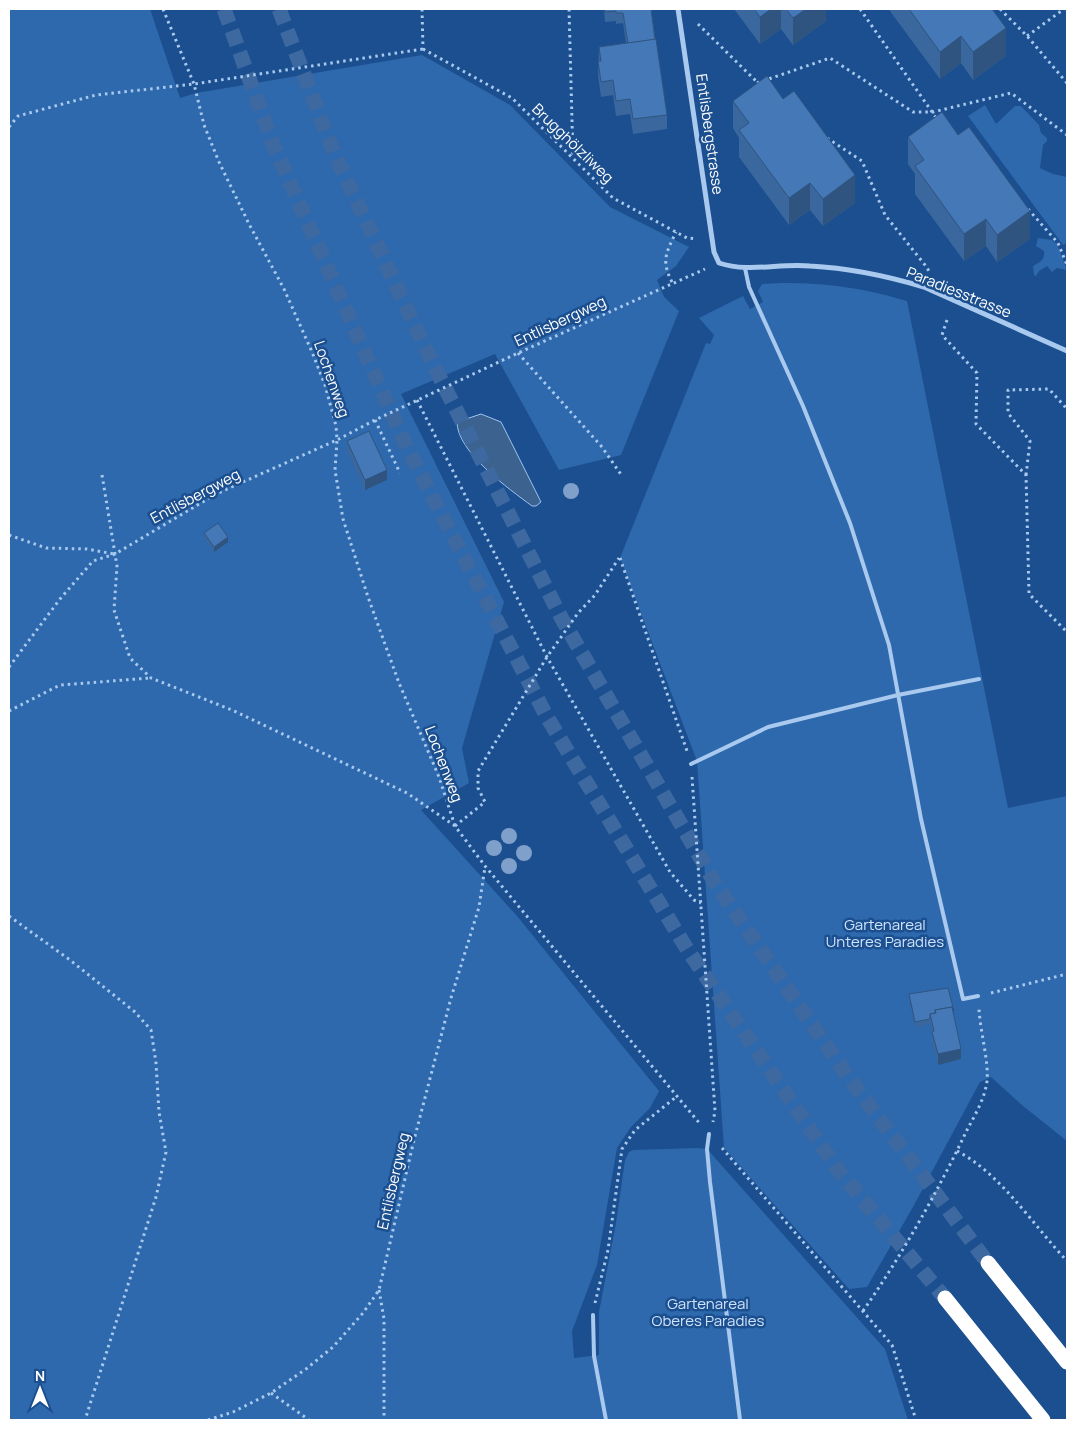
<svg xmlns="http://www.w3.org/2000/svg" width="1076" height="1429" viewBox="0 0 1076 1429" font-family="Manrope,sans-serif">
	<rect width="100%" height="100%" fill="#1b4f8f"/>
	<!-- green -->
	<g fill="#2e69ad">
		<path d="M9,9H150L180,98L196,93L422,55L510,105L610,207L689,247L676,266L657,280L664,297L679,311L621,455L559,470L495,354L401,394L504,602L462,748L469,783L421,810L517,916L659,1091L650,1108L631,1127L617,1148L597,1265L572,1331L574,1358L599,1355V1312L616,1223L625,1160L629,1152L633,1150L697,1148L707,1149L885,1349L908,1420H9Z"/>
		<path d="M985,105L996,124L1015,106H1021L1039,125L1041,133L1047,138V141L1043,145L1040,168L1053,174L1067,177L1066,201L1067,203V243L1063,245L968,116Z"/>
		<path d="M1038,238L1052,240L1057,244L1067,270L1057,268L1052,272L1047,266L1039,271L1036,276L1034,275L1033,266C1040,262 1045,260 1044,251L1036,246Z"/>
		<path d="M782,283C828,283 863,288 907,301L1008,808L1067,796V1141L1023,1106L991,1077L980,1082L913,1207L867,1287L849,1289L724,1148L697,761L620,558L706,343L710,344L714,335L699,318L743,296L750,309L763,302L758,291L762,284Z"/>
	</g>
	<!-- water -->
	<path fill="#3c6290" stroke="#9cc4f0" d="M481,414L501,422L541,502L536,506H532C509,489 457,452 457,422Z"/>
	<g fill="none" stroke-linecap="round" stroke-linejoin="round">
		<!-- highway-tunnel -->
		<g stroke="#3d69a0" stroke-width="15" stroke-dasharray="15 8" stroke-linecap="butt">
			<path d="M224,9L273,144L407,448L547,717L687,949L838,1170L945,1298"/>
			<path d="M279,9L334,153L432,362L562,619L715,883L846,1074L988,1263"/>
		</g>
		<!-- path -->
		<g stroke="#a9c9ee" stroke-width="3" stroke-dasharray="2.5 4" stroke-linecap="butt">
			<path d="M163,9L194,84L204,125L219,162L249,224L284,289L312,352L325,385L336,426L337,440L335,470L343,519L368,597L399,683L439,777L455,826"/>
			<path d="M422,9L423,49"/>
			<path d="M569,9L573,158"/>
			<path d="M860,9L937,119"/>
			<path d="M1000,9L1027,36L1067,83"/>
			<path d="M698,24L758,83"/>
			<path d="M1027,36L1064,9"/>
			<path d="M423,49L512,98L613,198L687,238L697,239"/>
			<path d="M757,83L830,58L913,112H933L1011,93L1067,135"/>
			<path d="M9,127L18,116L96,95L194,84L423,49"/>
			<path d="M827,138L862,161L885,215L925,265L929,271"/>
			<path d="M1028,209L1058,243L1067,265"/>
			<path d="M672,282C661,261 666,253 676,232"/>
			<path d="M947,320L942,335L977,373L976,424L1026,475L1029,594L1067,632"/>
			<path d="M518,353L602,447L622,476"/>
			<path d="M417,400L547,657L670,872L694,900L701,903"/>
			<path d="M375,420L400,473"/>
			<path d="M102,475L117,566L114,610L130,658L151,678L232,710L407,793L455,826L485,866L701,1125"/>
			<path d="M1026,475L1030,441L1008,413V390L1049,389L1067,409"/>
			<path d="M9,535L46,548L87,549L114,554"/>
			<path d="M620,558L687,751"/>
			<path d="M9,667L60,599L93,561L115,554L216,494L337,440L375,420L518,353L705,269"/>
			<path d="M9,711L60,685L150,678"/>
			<path d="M692,777L715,1111L713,1122"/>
			<path d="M455,826L485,802L478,788V771L547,657L578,613L595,595L619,558"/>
			<path d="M9,916L70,960L135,1012L151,1030L156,1063L159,1112L166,1152L156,1197L85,1420"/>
			<path d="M991,993L1067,974"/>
			<path d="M722,1148L892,1345L916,1420"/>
			<path d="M957,1151C1000,1173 1034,1226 1067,1261"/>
			<path d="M379,1290L384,1319V1420"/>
			<path d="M595,1303L608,1250L622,1149L635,1130L676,1097"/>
			<path d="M863,1311C902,1255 938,1191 967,1130C975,1115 985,1098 987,1081C989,1061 980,1031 979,1009"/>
			<path d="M271,1393L309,1420"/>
			<path d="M208,1420L233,1412L271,1393L306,1369L333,1347L363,1313L379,1290L414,1140L451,998L479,907L485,867"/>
		</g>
		<!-- lane -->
		<g stroke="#a9c9ee" stroke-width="4">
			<path d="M745,268L749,287L803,406L850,523L889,645L921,819L963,999L978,996"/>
			<path d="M691,764L768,727L898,695L979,679"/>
			<path d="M709,1134L707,1149L710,1182L740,1420"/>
			<path d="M593,1315L594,1356L606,1420"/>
		</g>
		<!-- street -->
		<path stroke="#a9c9ee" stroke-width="5" d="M678,9L714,252L719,263C749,273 779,263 810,266C849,268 887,276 924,287L1067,351"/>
		<!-- highway -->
		<g stroke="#fff" stroke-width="15">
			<path d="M988,1263L1067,1362"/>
			<path d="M945,1298L1043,1420"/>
		</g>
	</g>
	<!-- trees -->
	<g fill="#7ea0ca">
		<circle cx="571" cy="491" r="8"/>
		<circle cx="509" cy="836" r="8"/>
		<circle cx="494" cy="848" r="8"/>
		<circle cx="524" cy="853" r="8"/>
		<circle cx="509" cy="866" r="8"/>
	</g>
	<!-- wall -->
	<g fill="#3a679d">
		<path d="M604,9H651L667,115V129L633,134L630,114L616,116L613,95L601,97L598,76L599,47L626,43L623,23L616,24V21L605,22Z"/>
		<path d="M734,9H826V21L793,45L781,29L760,44Z"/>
		<path d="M890,9H992L1006,56L973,80L961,63L940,79L890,11Z"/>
		<path d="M733,101L855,203L823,226L810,210L789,225L739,157V138L733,128Z"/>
		<path d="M908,137L1030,239L997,262L986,246L964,261L915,194V174L908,164Z"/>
		<path d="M347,441L387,480L365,490L347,451Z"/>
		<path d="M204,533L228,542L214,552L204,538Z"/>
		<path d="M909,994L954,1014L961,1059L938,1065L932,1042V1034L930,1024L915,1027L909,999Z"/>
	</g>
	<!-- shaded-wall -->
	<g fill="#305480">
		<path d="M771,9H781V29L760,44V17Z"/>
		<path d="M806,9H826V21L793,45V18Z"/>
		<path d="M1006,28V56L973,80V52Z"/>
		<path d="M961,36V63L940,79V52Z"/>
		<path d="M855,175V203L823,226V199Z"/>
		<path d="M810,183V210L789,225V198Z"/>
		<path d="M1030,211V239L997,262V235Z"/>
		<path d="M986,219V246L964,261V234Z"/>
		<path d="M387,470V480L365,490V480Z"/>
		<path d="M228,537V542L214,552V547Z"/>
		<path d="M961,1049V1059L938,1065V1054Z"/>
	</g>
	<!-- building -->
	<g fill="#4478b7" stroke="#305480">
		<path d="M605,9H651L655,40L628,43L623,13H616V11L605,12Z"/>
		<path d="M754,9H771L760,17Z"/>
		<path d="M786,9H806L793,18Z"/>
		<path d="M909,9H992L1006,28L973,52L961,36L940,52Z"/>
		<path d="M656,39L667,115L633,119L630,99L616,101L613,80L601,82L598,61H601L599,47Z"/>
		<path d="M767,76L783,99L794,91L855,175L823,199L810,183L789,198L739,130L749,123L733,101Z"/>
		<path d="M942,112L958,135L969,127L1030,211L997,235L986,219L964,234L915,166L924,160L908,137Z"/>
		<path d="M369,431L387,470L365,480L347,441Z"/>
		<path d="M218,523L228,537L214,547L204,533Z"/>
		<path d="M948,988L954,1011L952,1007L935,1010V1013L930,1014V1019L915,1022L909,994Z"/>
		<path d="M952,1007L961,1049L938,1054L932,1032L934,1031L930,1014L936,1013L935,1010Z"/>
	</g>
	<g text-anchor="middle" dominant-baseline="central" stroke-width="5" stroke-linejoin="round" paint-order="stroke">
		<!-- street labels -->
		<g font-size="15" fill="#fff" stroke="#1b4f8f">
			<text transform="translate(710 134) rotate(82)">Entlisbergstrasse</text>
			<text transform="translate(573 143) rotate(44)">Brugghölzliweg</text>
			<text transform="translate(959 292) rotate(22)">Paradiesstrasse</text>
			<text transform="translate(560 321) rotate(-25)">Entlisbergweg</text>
			<text transform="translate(332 379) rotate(71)">Lochenweg</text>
			<text transform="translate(195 496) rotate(-28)">Entlisbergweg</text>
			<text transform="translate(444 764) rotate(69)">Lochenweg</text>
			<text transform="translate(393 1181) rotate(-77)">Entlisbergweg</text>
		</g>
		<!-- park labels -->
		<g font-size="15" fill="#cfe3fa" stroke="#1b4f8f">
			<text x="885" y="924">Gartenareal<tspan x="885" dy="17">Unteres Paradies</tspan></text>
			<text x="708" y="1303">Gartenareal<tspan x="708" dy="17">Oberes Paradies</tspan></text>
		</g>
	</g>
	<!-- border -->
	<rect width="1076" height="1429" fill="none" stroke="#ffffff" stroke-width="20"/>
	<!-- north arrow -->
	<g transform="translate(40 1389)" stroke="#1b4f8f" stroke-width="4" paint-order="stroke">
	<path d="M0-4L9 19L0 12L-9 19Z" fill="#ffffff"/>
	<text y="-8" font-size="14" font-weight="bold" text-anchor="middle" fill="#ffffff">N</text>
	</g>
</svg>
